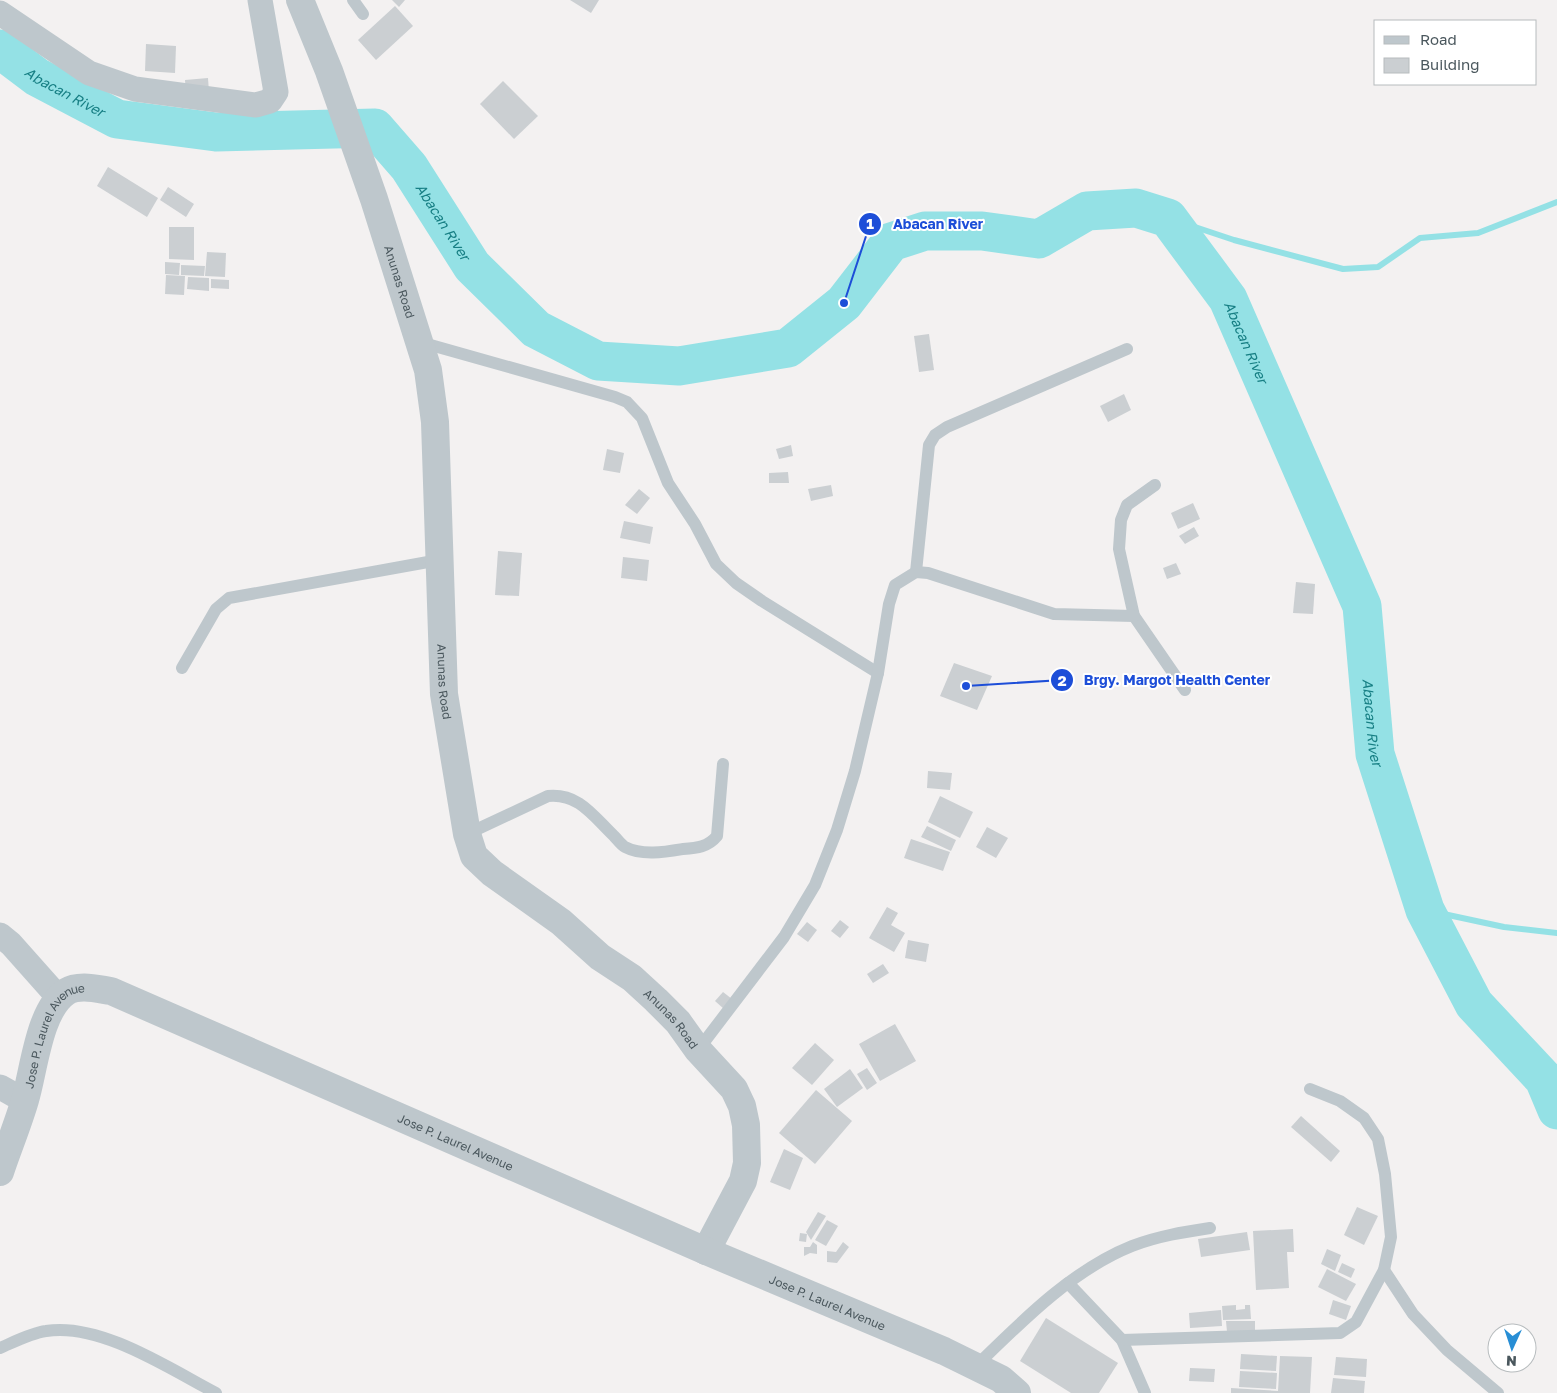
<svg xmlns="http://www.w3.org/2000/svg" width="1557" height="1393" viewBox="0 0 1557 1393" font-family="'Golos Text',sans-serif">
	<rect width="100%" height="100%" fill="#f3f1f1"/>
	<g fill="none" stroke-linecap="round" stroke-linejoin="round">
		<!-- stream -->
		<g stroke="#94e1e5" stroke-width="6">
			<path d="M1168,218L1234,240L1343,269L1378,267L1420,238L1478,233L1557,202"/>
			<path d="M1425,910L1504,927L1557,933"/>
		</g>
		<!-- river -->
		<path stroke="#94e1e5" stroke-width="39" id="s1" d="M0,49L37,77L117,119L216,132L375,128L409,167L472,266L536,329L598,361L679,366L788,348L844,303L891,242L925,231H982L1039,239L1087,211L1136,208L1168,218L1228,299L1362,606L1375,754L1425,910L1474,1004L1544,1079L1557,1110"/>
	</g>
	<!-- building -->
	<g fill="#cbcfd2">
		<path d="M392,0H405L399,7Z"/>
		<path d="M570,0H599L591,13Z"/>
		<path d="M395,6L413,26L376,60L358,40Z"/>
		<path d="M146,44L176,46L175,73L145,71Z"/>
		<path d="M208,78L209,92L186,93L185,80Z"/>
		<path d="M503,81L538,116L514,139L480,104Z"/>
		<path d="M108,167L158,198L147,217L97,186Z"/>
		<path d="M168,187L194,204L186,217L160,200Z"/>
		<path d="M169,227H194V260L169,259Z"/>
		<path d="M207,252L226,253L225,277L205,276Z"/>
		<path d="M165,262L180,263L179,275L165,274Z"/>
		<path d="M181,265L205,266L204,276L181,275Z"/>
		<path d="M166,275L185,276L184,295L165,294Z"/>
		<path d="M188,277L209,278V291L187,289Z"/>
		<path d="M211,279L229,280V289L211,288Z"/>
		<path d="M929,334L934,370L919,372L914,336Z"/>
		<path d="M1124,394L1131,410L1108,422L1100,406Z"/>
		<path d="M791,445L793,456L779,459L776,449Z"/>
		<path d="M607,449L624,453L620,473L603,470Z"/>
		<path d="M788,472L789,483H769V473Z"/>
		<path d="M831,485L833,496L811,501L808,489Z"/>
		<path d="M639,489L650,498L637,514L625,505Z"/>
		<path d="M1193,503L1200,519L1178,529L1171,513Z"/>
		<path d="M624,521L653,527L650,544L620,538Z"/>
		<path d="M1194,527L1199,536L1185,544L1179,536Z"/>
		<path d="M498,551L522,553L519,596L495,595Z"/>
		<path d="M623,557L649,560L647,581L621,578Z"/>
		<path d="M1176,563L1181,574L1167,579L1163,568Z"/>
		<path d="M1296,582L1315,584L1313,614L1293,613Z"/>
		<path d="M954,663L992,676L977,710L940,696Z"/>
		<path d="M928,771L952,773L950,790L927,788Z"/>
		<path d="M940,796L973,812L960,838L928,822Z"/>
		<path d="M927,826L956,840L951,851L921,837Z"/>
		<path d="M987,827L1008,838L996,858L976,847Z"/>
		<path d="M911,839L950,852L943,871L904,858Z"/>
		<path d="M887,907L898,913L891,925L905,933L894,952L869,938Z"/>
		<path d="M840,920L849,927L840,938L831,931Z"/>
		<path d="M807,922L817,930L808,942L797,934Z"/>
		<path d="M908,940L929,944L926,962L905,958Z"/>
		<path d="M883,964L889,973L873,983L867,974Z"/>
		<path d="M723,992L732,999L724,1009L715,1001Z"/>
		<path d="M895,1024L916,1061L880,1081L859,1044Z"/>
		<path d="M815,1043L834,1060L812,1085L792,1068Z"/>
		<path d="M867,1068L877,1083L867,1090L857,1074Z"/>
		<path d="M850,1069L863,1088L837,1107L824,1089Z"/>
		<path d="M816,1090L852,1121L815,1164L779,1133Z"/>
		<path d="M1301,1116L1340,1151L1331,1162L1291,1127Z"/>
		<path d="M784,1149L803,1158L790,1190L770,1182Z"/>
		<path d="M1357,1207L1378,1216L1364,1245L1344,1235Z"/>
		<path d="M818,1212L826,1216L811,1240L806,1232Z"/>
		<path d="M827,1220L838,1226L826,1246L815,1240Z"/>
		<path d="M1293,1229L1294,1252H1287L1289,1288L1256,1290L1253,1231Z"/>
		<path d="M1247,1232L1250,1250L1201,1257L1198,1239Z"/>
		<path d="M800,1233L807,1234L806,1242L799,1241Z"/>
		<path d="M813,1242L817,1245V1254L810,1253L804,1256V1247H810Z"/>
		<path d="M843,1242L849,1247L837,1263L827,1262V1251L836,1252Z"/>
		<path d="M1327,1249L1341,1255L1335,1271L1321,1264Z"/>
		<path d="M1342,1263L1355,1269L1351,1278L1338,1272Z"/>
		<path d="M1327,1269L1356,1284L1346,1301L1318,1287Z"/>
		<path d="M1333,1300L1351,1306L1346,1320L1329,1314Z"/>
		<path d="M1236,1305V1310L1245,1309V1305H1250L1251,1319L1223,1320L1222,1306Z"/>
		<path d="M1221,1310L1222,1326L1190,1328L1189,1313Z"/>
		<path d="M1046,1318L1118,1363L1099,1393H1071L1020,1361Z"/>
		<path d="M1226,1321H1255V1332H1227Z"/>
		<path d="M1241,1354L1277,1356L1276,1371L1240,1369Z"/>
		<path d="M1280,1356L1312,1357L1310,1393H1231V1388L1278,1391Z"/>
		<path d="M1336,1357L1367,1359L1366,1377L1334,1375Z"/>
		<path d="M1190,1368L1215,1369L1214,1382L1189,1381Z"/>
		<path d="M1240,1371L1277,1373L1276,1389L1239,1387Z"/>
		<path d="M1333,1378L1365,1381L1364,1393H1331Z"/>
	</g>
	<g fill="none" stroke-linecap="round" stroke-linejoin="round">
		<!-- service -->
		<g stroke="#bec7cc" stroke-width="12">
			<path d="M353,0L363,14"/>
			<path d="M420,342L615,397L627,402L642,418L668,483L695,524L716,564L736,583L762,601L878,673"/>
			<path d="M1155,485L1127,505L1121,520L1119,549L1134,616L1185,690"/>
			<path d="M916,572L929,445L935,435L947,427L1127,349"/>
			<path d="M182,668L216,609L229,598L439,560"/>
			<path d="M467,834L548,796C579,793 593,816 614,836C617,839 621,845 625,847C642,856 665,852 683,849C697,848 708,847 717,836L723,764"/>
			<path d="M698,1050L784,937L815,885L837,830L855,771L878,673L889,604L895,585L916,572L928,573L1054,614L1134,616"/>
			<path d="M1384,1270L1413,1314L1447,1350L1498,1393"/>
			<path d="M1068,1283L1122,1340L1145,1393"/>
			<path d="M1122,1340L1340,1333L1356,1322L1384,1270L1391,1237L1385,1174L1378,1139L1364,1118L1340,1101L1310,1089"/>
			<path d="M0,1348C14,1342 31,1333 46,1331C100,1322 170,1369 216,1393"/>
			<path d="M976,1366C1022,1321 1072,1270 1132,1246C1158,1236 1184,1232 1210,1228"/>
		</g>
		<!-- minor -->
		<g stroke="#bec7cc" stroke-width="25">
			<path d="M0,13L89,73L135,89L256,105L270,101L276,92L260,0"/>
			<path d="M0,935L11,944L59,998"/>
			<path d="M0,1087L25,1101"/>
		</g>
		<!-- tertiary -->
		<g stroke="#bec7cc" stroke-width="28">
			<path id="s2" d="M300,0L329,71L374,199L428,370L435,422L444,694L467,834L474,856L492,873L561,922L600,957L632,978L656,1000L678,1022L698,1050L734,1089L742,1106L746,1125L747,1163L743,1181L706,1251"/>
			<path id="s3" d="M0,1172C8,1148 18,1124 25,1100C34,1070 39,1010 66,992C79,984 97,989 111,991L706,1251L944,1351L1001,1379L1017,1393"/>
		</g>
	</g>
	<g text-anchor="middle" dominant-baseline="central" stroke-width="4" stroke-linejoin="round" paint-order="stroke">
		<!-- street labels -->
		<g font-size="12" fill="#4a575d" stroke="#fff">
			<text stroke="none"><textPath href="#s2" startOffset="299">Anunas Road</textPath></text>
			<text stroke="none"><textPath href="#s2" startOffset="704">Anunas Road</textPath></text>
			<text stroke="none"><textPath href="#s2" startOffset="1138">Anunas Road</textPath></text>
			<text stroke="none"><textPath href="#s3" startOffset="151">Jose P. Laurel Avenue</textPath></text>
			<text stroke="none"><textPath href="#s3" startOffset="616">Jose P. Laurel Avenue</textPath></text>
			<text stroke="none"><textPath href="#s3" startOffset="1021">Jose P. Laurel Avenue</textPath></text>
		</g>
		<!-- water labels -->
		<g font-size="14" font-style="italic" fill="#177f84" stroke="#fff">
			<text stroke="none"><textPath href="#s1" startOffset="78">Abacan River</textPath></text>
			<text stroke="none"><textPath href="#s1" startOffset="512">Abacan River</textPath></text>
			<text stroke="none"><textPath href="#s1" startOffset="1501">Abacan River</textPath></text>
			<text stroke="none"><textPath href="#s1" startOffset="1906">Abacan River</textPath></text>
		</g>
	</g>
	<!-- callouts -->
	<path fill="none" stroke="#1d4ed8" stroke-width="2" d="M844 303L870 224M966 686L1062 680"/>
	<g fill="#1d4ed8" stroke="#fff" stroke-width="2">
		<circle cx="844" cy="303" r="5"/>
		<circle cx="966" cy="686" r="5"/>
		<circle cx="870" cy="224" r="12"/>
		<circle cx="1062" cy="680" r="12"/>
	</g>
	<g font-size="15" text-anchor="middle" font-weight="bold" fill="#fff">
		<text x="870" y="229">1</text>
		<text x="1062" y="686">2</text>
	</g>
	<g font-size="14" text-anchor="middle" font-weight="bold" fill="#1d4ed8" stroke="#fff" stroke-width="4" stroke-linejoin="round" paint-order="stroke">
		<text x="938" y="229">Abacan River</text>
		<text x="1177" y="685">Brgy. Margot Health Center</text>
	</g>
	<!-- legend -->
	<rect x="1374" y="20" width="162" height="65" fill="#ffffff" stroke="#b7bcbe"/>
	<rect x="1384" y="36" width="25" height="8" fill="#bec7cc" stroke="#b7bcbe"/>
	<text x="1420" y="45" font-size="15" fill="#4a575d">Road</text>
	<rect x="1384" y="58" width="25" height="15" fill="#cbcfd2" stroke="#b7bcbe"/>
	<text x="1420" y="70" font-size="15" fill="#4a575d">Building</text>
	<!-- north arrow -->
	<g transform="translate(1512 1348) rotate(183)"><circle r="24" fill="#ffffff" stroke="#b7bcbe"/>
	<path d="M0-4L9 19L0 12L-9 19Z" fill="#288ed5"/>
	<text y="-8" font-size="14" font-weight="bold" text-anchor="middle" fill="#4a575d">N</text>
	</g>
</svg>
